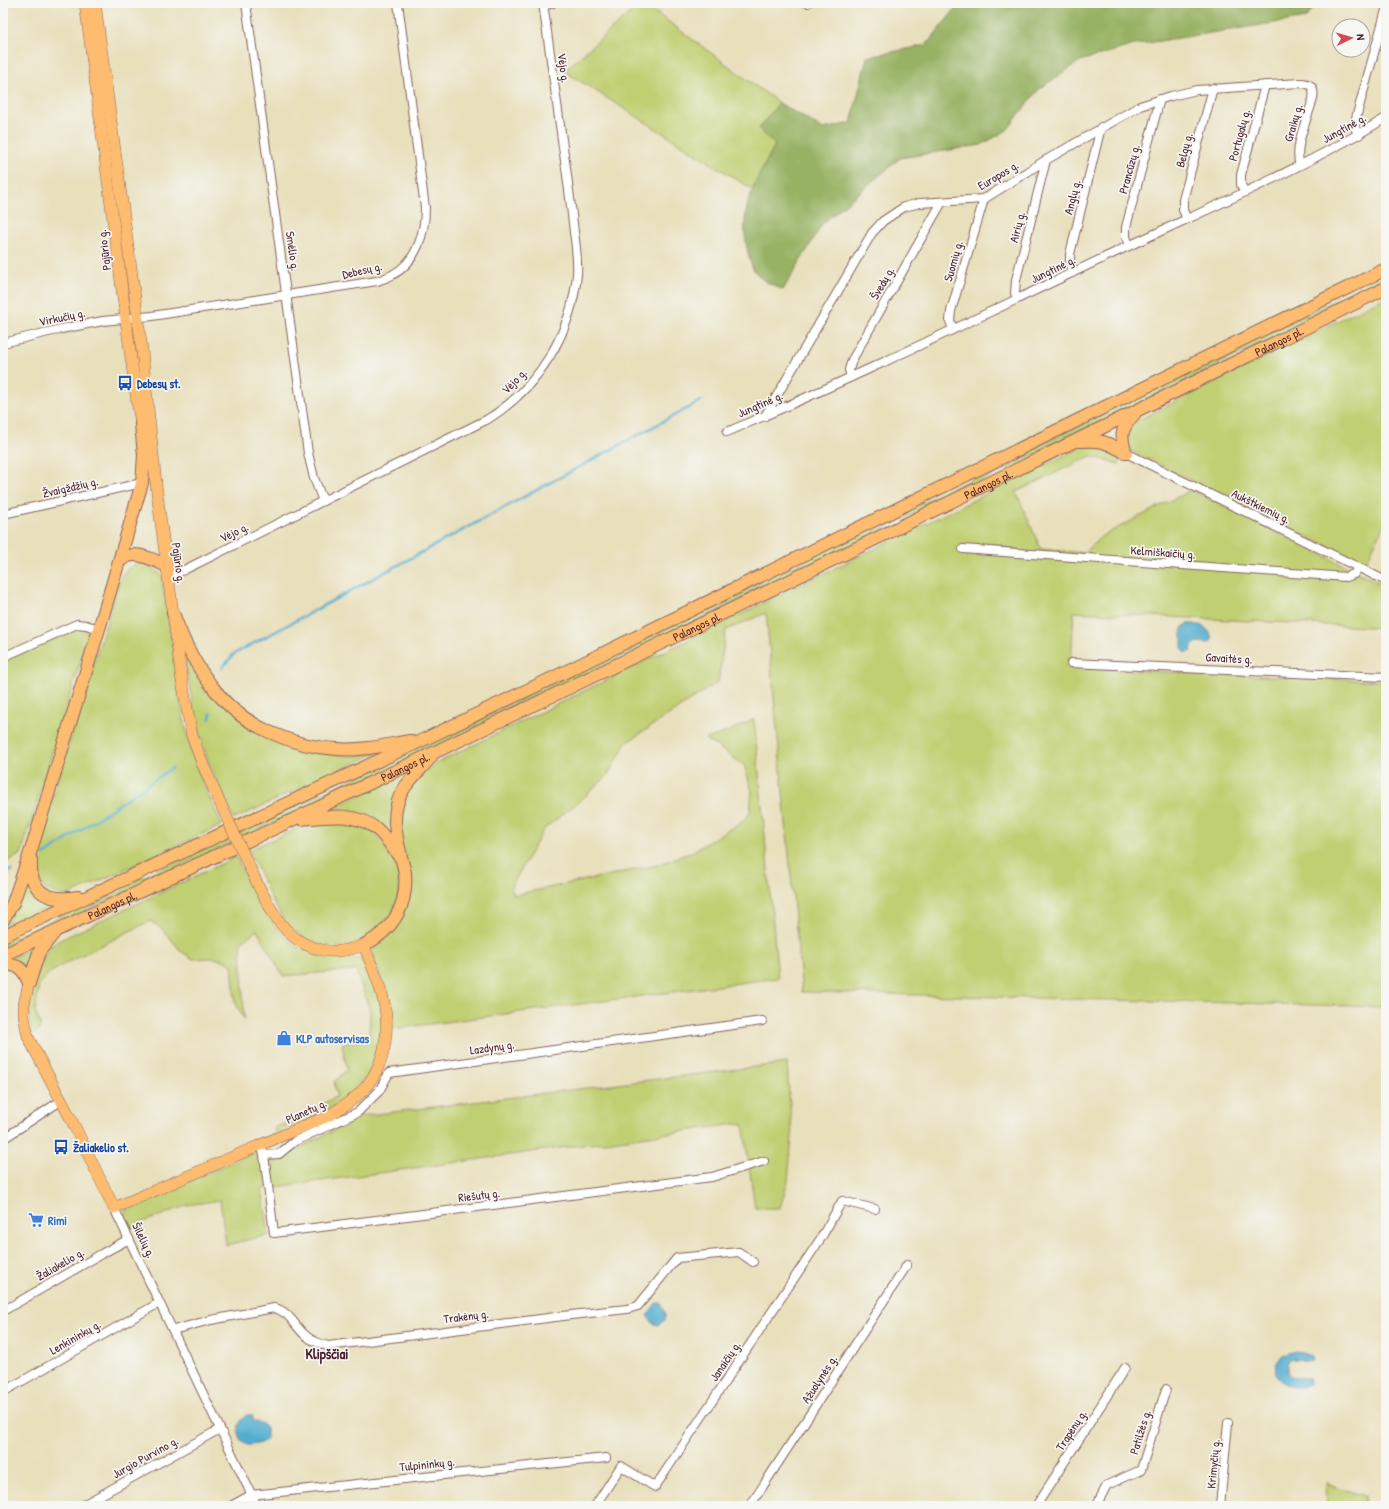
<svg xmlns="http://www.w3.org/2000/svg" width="1389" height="1509" viewBox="0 0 1389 1509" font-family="'Patrick Hand',sans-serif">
	<rect width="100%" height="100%" fill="#f6f6f2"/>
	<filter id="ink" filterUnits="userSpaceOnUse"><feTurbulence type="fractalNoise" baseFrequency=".025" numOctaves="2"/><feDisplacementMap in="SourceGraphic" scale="8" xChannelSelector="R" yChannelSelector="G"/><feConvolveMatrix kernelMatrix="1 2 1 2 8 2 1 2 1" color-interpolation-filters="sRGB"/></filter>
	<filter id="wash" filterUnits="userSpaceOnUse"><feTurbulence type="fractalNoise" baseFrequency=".012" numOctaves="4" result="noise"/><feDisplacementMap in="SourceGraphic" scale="16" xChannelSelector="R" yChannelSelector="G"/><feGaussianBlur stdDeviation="0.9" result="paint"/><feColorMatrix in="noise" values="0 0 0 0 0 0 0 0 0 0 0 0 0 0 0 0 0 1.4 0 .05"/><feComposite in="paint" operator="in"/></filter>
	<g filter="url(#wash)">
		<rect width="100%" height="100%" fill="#e8dfbb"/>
		<!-- green -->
		<g fill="#c0cf71" stroke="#85774e">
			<path d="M641,3H643L779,103L759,129L775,145L752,189L564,71Z"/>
			<path d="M1386,276V282L636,650L399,764L3,949V943L500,710Z"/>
			<path d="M1386,297V390L1385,398L1386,520L1365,565L1137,454L1131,451L1127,446L1129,429L1138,420Z"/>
			<path d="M1084,446H1103L1124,458L1119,464L1091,456L1016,492L1041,549L1084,553L1102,536L1191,490L1386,586V628L1074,612L1071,663L1072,668L1386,681V1007L802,992L766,613L726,630L718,682L626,743L607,776L582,799L544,829L511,887L514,895L653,866L690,853L743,821L750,813L752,791L744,765L706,739L730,731L754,719L778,978L392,1029C390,999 383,982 372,955L374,949L390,934L404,913L398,821L407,789L426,770L439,762Z"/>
			<path d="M144,563L151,566L162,576L181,706L188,738L202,781L222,825L73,893L64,896L45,889L34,869L38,845L120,578C126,569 132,564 144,563Z"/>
			<path d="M80,628L86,631L88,636L86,643L21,854L3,864V661Z"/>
			<path d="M183,649L202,681L291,746L319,753L352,756L379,752L234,819L210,767L195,718Z"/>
			<path d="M411,771L391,839L325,811L409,772Z"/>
			<path d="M326,820L358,824L374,833L390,849L399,873V892L392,914L375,933L363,941L344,947L322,946L307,941L285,922L272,900L249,850L307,824Z"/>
			<path d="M236,857C256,894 274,945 319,956C332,959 357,954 365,963C373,972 375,989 379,1000C384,1017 383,1037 376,1053C374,1060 371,1070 367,1076C344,1106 309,1118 275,1133L274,1131L275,1127L303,1118L307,1113L337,1096L334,1082L347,1070L342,1044L369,1039L370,1011L356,970L283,976L257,930L241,942L244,1019L235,1002L232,965L226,961L214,958L193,959L182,952L161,928L150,921L66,963L48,974L39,985L35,1012L41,1025L39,1031L32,1035L29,1019V998L38,971L49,947L56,942Z"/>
			<path d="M26,879L61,903L5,928L4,927L9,920Z"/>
			<path d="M36,946L37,947L29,969L11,959L13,957Z"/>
			<path d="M787,1063L792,1136L788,1181L780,1208H755L743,1123L262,1189L269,1235L226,1245L220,1200L188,1205L130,1227C126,1220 123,1215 127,1207L256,1152L269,1161L276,1160L361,1116Z"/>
			<path d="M1326,1483L1365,1496L1364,1506H1327Z"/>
		</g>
		<!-- forest -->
		<path fill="#98b263" stroke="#716847" d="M960,3H1317L1306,18L1134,45L1080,61L1039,89L1007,130L981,145L900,158L823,223L783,290C775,286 764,282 757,274C751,268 750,260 748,252C737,208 756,183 775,145L759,129L779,103L823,129L851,123L867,57L926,45Z"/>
		<!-- water -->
		<g fill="#52add0" stroke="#4e667e">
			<path d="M1187,624C1198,623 1211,627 1212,640L1208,643L1197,642L1192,646L1191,651L1186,653L1182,648V628Z"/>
			<path d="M656,1303H660C665,1309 666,1313 665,1320L658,1325L653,1323L647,1316Z"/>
			<path d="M1297,1351L1312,1356L1313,1360C1306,1363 1286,1353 1287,1367C1287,1371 1287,1373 1290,1376L1309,1379V1385C1277,1397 1259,1357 1297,1351Z"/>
			<path d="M247,1415H252L254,1421C257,1423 260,1422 263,1424C266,1426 267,1430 267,1433C268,1443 256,1445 248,1445C234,1441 236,1421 247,1415Z"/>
		</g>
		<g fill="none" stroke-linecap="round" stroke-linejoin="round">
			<!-- stream -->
			<g stroke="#52add0" stroke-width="2.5">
				<path d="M222,668L234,654L701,401"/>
				<path d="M210,719L211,713"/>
				<path d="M44,855L172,768"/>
				<path d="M3,877L11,870"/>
			</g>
		</g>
	</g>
	<g filter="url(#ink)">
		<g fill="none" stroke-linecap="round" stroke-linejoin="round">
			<defs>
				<g id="minor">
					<path d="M246,3L308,453L314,478L323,501"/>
					<path d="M807,3H808"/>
					<path d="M543,6L553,3"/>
					<path d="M1359,135L1355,128L1356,118L1386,10"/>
					<path d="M1245,192L1241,185V175L1265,85"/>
					<path d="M1187,219L1183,210V200L1213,88"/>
					<path d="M1129,245L1126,237V227L1160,99"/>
					<path d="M1072,273L1070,265V254L1101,127"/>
					<path d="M1017,299L1015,293L1016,280L1046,160"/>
					<path d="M953,329L950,321L951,311L984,199"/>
					<path d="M3,343L61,329L103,321L152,316L377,281C382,279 387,278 392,275C417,262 425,233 425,208L398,3"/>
					<path d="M851,377L849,370L852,360L942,202"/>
					<path d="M765,416L872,233L883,221L904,207L920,203L984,199L1046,160L1140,106L1171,96L1197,90L1300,83C1311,83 1315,87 1313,99C1308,117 1293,148 1300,165"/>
					<path d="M727,432C859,376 987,313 1116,252C1207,209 1300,170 1386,118"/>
					<path d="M1126,453L1386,581"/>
					<path d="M3,514L142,483"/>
					<path d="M963,549L1346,577L1354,574L1358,568"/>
					<path d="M167,574L177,573L186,569L488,419C538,388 572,333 577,274C578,260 576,246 574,232C571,206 568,180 564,154C557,103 550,53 543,3"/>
					<path d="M3,657L77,624L86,625L99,629"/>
					<path d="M1071,663L1386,677"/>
					<path d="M3,1139L62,1100"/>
					<path d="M263,1151L264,1155L279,1154L295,1141L358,1112L379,1091L389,1073L762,1021"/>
					<path d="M264,1155L274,1233L712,1177L764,1161"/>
					<path d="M114,1208L257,1506"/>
					<path d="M3,1311L103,1253L129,1239"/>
					<path d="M173,1330L211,1320L274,1308C289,1311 294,1325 305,1335C312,1341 319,1344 328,1346L571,1315L627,1309L638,1306L677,1258L739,1252L753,1262"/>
					<path d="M3,1392L159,1303"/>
					<path d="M81,1506L220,1429"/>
					<path d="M231,1506L251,1495L606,1458"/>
					<path d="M595,1506L621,1466L655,1487L821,1238L842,1201L875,1209"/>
					<path d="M750,1506L907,1265"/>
					<path d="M1036,1506L1125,1368"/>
					<path d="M1096,1506L1107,1485L1141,1470L1166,1389"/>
					<path d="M1220,1506L1228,1423"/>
				</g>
				<g id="major">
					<path d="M85,3L128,336L137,402L143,432"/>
					<path d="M95,3L141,342L157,493L182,681L192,736L203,765L216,794"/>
					<path d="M29,983L24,1004V1016L28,1037L72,1121L114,1208L330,1115C340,1108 351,1102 360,1093C388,1066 392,1023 380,988C376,974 369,960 364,945C351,950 336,953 322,950C284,942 271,910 255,879"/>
				</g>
				<g id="highway">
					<path d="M1079,441C1102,440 1105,441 1126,453"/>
					<path d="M1126,453C1119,434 1122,428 1135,413"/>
					<path d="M119,561C122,560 125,557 128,556C138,552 157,561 166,566"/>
					<path d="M173,613C183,641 196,667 215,690C242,726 294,747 337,749C362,751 386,745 410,741"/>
					<path d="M302,819C328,816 355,812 377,829C385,836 392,847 399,856"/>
					<path d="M31,860C29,893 48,902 78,897"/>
					<path d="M3,920L13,903L32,847L99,629L142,483L144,455L141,424"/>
					<path d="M3,936L425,739L563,673L1386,269"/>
					<path d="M364,945C393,930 408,906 405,873C399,845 386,814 405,787C413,776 423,767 431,757"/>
					<path id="s1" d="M3,955C468,741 927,514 1386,288"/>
					<path d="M3,964C19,965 23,968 29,983"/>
					<path d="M29,983L39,952L54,933"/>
				</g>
			</defs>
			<!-- minor casing -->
			<use href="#minor" stroke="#81625d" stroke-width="10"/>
			<!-- major casing -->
			<use href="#major" stroke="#81625d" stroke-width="12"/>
			<!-- highway casing -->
			<use href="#highway" stroke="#81625d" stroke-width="14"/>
			<!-- minor -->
			<use href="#minor" stroke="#fff" stroke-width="8"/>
			<!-- major -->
			<use href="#major" stroke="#febc70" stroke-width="11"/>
			<!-- highway -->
			<use href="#highway" stroke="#febc70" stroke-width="12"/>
			<defs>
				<path id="major-bridge" d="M216,794L255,879"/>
			</defs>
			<!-- major-bridge casing -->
			<use href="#major-bridge" stroke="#81625d" stroke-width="12" stroke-linecap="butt"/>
			<!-- major-bridge -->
			<use href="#major-bridge" stroke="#febc70" stroke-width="11"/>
		</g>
	</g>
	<!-- icons -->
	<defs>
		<symbol id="bus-bare" viewBox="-9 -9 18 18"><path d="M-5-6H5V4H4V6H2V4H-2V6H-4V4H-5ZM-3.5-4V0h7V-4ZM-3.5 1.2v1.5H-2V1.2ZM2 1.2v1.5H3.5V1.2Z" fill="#1a4fb4" stroke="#f6f6f2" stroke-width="2.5" paint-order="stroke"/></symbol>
		<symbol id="shop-bare" viewBox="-9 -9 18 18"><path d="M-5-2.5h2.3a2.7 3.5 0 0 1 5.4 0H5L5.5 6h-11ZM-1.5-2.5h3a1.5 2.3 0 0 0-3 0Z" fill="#3f7fe0" stroke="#f6f6f2" stroke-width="2.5" paint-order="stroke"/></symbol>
		<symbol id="supermarket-bare" viewBox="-9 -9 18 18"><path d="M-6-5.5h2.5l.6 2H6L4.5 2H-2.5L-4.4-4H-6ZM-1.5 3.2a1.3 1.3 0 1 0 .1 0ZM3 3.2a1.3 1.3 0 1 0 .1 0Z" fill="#3f7fe0" stroke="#f6f6f2" stroke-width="2.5" paint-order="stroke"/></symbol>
	</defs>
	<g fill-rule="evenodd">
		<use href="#bus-bare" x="114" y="372" width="22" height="22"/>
		<use href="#shop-bare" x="273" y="1027" width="22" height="22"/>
		<use href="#bus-bare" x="50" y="1136" width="22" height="22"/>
		<use href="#supermarket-bare" x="25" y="1209" width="22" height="22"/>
	</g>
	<g text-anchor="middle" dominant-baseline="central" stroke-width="3.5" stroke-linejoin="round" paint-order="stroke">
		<!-- street labels -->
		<g font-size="12" fill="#4a1f2b" stroke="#f6f6f2">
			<text transform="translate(564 68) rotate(82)">Vėjo g.</text>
			<text transform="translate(1293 123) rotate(-74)">Graikų g.</text>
			<text transform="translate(1344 128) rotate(-29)">Jungtinė g.</text>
			<text transform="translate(1239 135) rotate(-75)">Portugalų g.</text>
			<text transform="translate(1184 150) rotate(-75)">Belgų g.</text>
			<text transform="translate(1129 169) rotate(-75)">Prancūzų g.</text>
			<text transform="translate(998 175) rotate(-31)">Europos g.</text>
			<text transform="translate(1072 197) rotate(-76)">Anglų g.</text>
			<text transform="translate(1017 227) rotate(-76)">Airių g.</text>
			<text transform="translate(104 250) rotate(-97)">Pajūrio g.</text>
			<text transform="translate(293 251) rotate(82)">Smėlio g.</text>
			<text transform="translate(953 261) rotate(-74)">Suomių g.</text>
			<text transform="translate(1053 269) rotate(-26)">Jungtinė g.</text>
			<text transform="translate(362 270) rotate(-13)">Debesų g.</text>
			<text transform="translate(882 283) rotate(-60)">Švedų g.</text>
			<text transform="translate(62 317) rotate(-12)">Virkučių g.</text>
			<text stroke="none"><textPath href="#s1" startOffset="1416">Palangos pl.</textPath></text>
			<text transform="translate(514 381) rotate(-46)">Vėjo g.</text>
			<text transform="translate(760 404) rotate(-24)">Jungtinė g.</text>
			<text stroke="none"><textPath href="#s1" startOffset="1092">Palangos pl.</textPath></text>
			<text transform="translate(70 487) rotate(-13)">Žvaigždžių g.</text>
			<text transform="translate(1261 506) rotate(26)">Aukštkiemių g.</text>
			<text transform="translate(234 532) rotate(-26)">Vėjo g.</text>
			<text transform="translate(1163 552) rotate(4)">Kelmiškaičių g.</text>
			<text transform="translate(179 563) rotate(82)">Pajūrio g.</text>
			<text stroke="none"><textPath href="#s1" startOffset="768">Palangos pl.</textPath></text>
			<text transform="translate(1229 658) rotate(3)">Gavaitės g.</text>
			<text stroke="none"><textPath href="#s1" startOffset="444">Palangos pl.</textPath></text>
			<text stroke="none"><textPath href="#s1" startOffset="120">Palangos pl.</textPath></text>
			<text transform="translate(492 1047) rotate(-8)">Lazdynų g.</text>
			<text transform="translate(306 1111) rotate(-25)">Planetų g.</text>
			<text transform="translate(479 1195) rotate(-7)">Riešutų g.</text>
			<text transform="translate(144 1240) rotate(64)">Šilelių g.</text>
			<text transform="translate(60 1264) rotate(-30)">Žaliakelio g.</text>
			<text transform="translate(466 1316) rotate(-7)">Trakėnų g.</text>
			<text transform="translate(75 1337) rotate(-30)">Lenkininkų g.</text>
			<text transform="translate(725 1361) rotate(-56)">Janaičių g.</text>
			<text transform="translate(819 1379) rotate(-57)">Ąžuolynės g.</text>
			<text transform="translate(1071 1430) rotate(-57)">Trapėnų g.</text>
			<text transform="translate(1140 1432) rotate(-73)">Patilžės g.</text>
			<text transform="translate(145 1457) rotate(-29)">Jurgio Purvino g.</text>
			<text transform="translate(427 1464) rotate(-6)">Tulpininkų g.</text>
			<text transform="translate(1213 1464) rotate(-85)">Krimyčių g.</text>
		</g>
		<!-- transit labels -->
		<g font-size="12" font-weight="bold" fill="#164399" stroke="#f6f6f2" text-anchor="start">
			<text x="137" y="383">Debesų st.</text>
			<text x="73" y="1147">Žaliakelio st.</text>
		</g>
		<!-- shop labels -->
		<g font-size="12" font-weight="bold" fill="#366cbe" stroke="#f6f6f2" text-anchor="start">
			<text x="296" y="1038">KLP autoservisas</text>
			<text x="48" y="1220">Rimi</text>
		</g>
		<!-- quarter labels -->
		<g font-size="14" font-weight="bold" fill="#4a1f2b" stroke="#f6f6f2">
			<text x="327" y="1353">Klipščiai</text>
		</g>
	</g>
	<!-- margin -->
	<rect width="1389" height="1509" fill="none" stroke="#f6f6f2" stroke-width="16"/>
	<!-- north arrow -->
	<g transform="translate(1351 38) rotate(85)"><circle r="19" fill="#f6f6f2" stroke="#b1a0a2"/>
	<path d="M0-3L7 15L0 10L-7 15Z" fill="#d1495b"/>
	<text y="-6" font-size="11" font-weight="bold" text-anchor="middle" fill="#4a1f2b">N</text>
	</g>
</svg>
